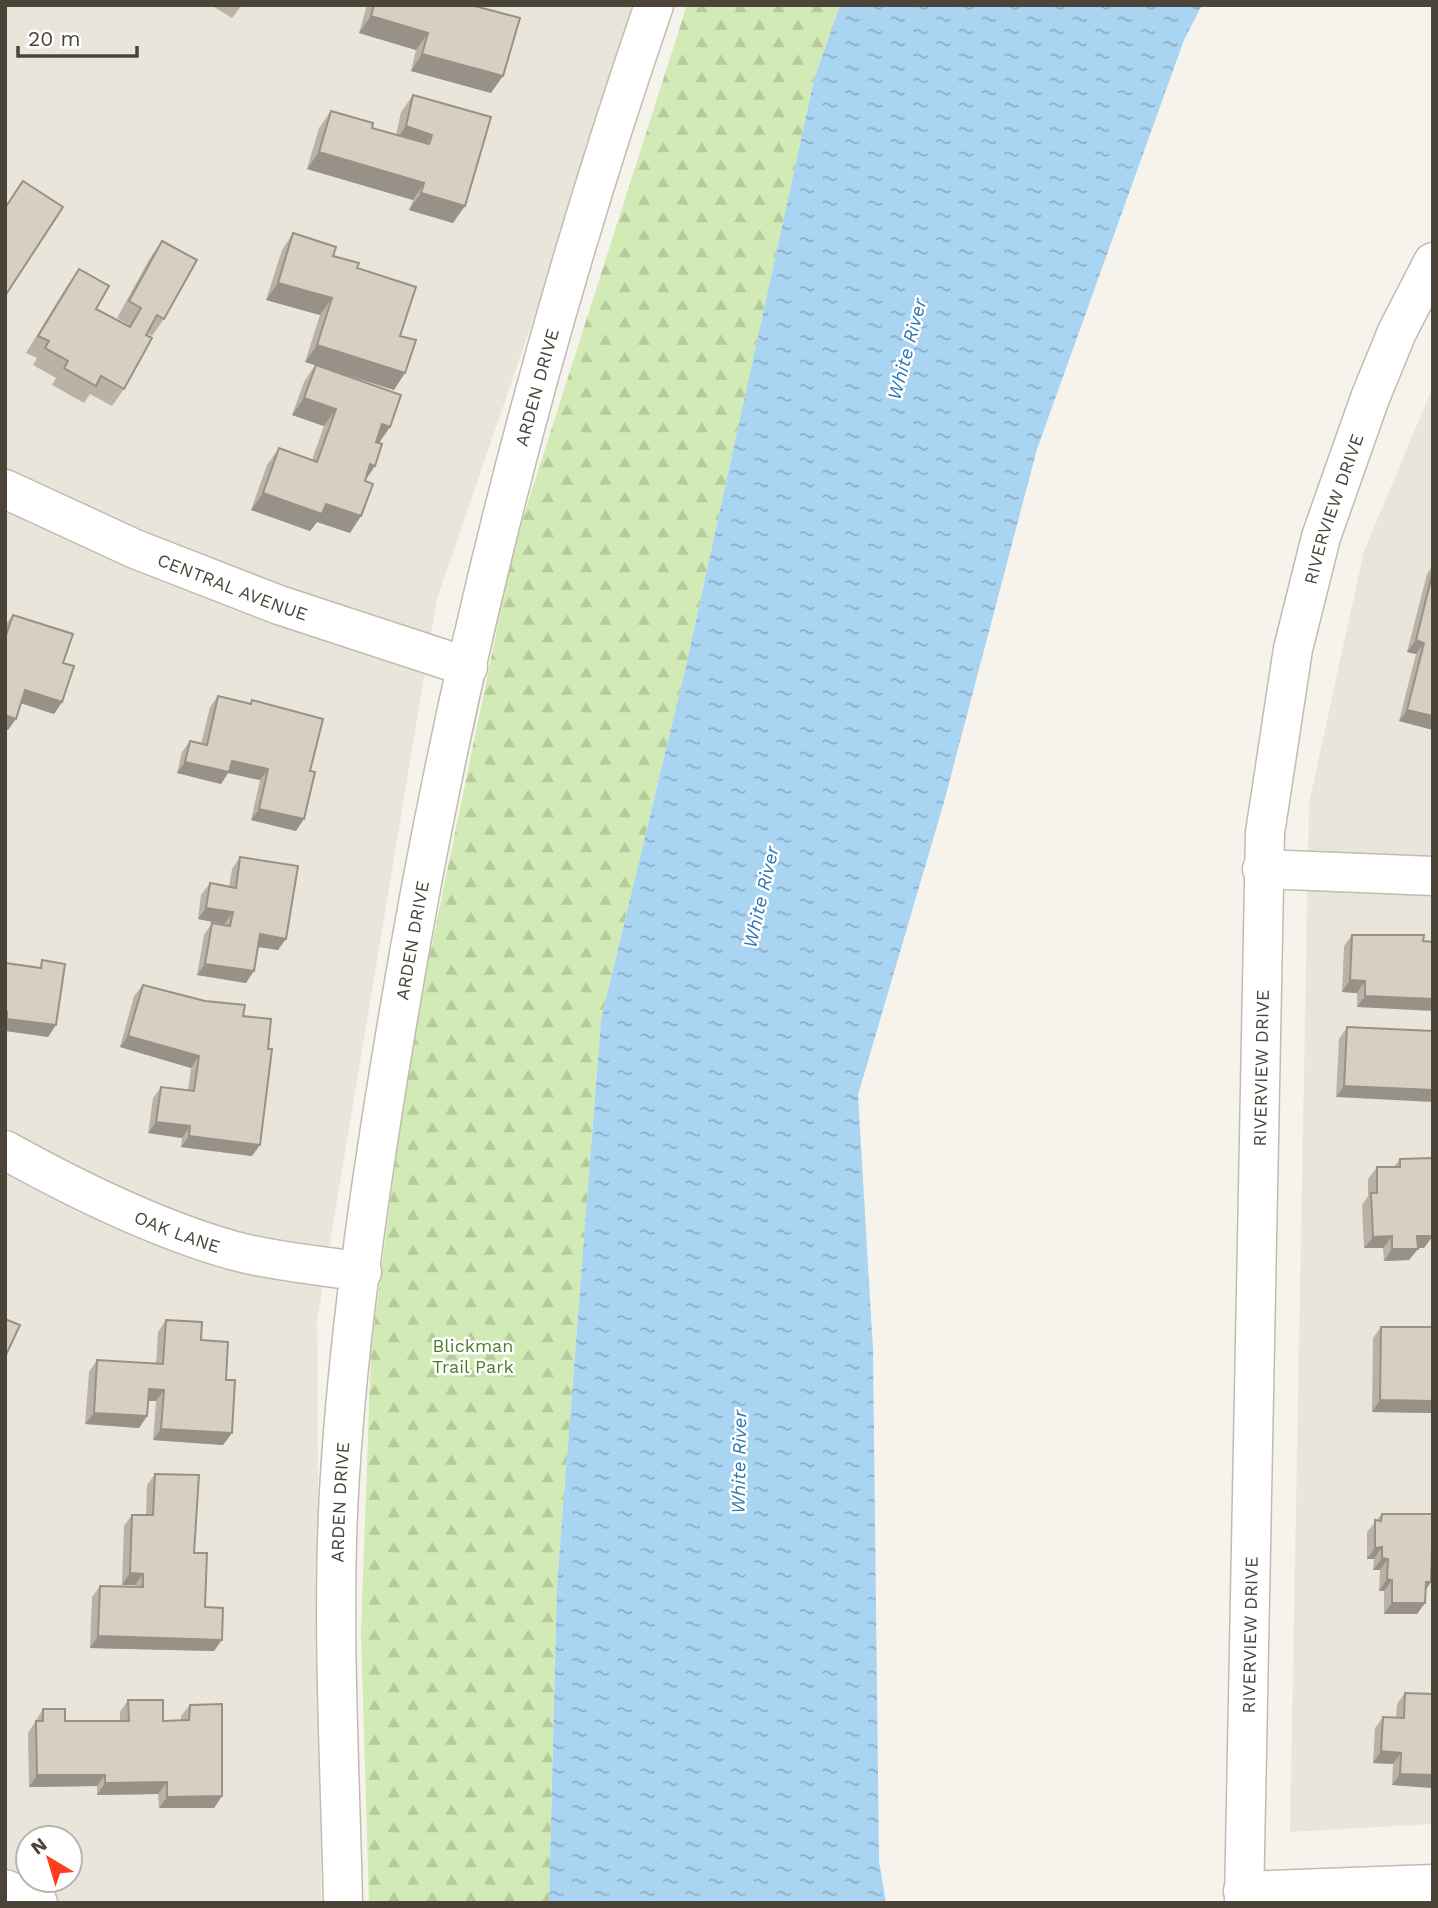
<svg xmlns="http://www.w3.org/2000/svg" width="1438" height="1908" viewBox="0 0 1438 1908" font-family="'Work Sans',sans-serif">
	<defs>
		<pattern id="forest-firs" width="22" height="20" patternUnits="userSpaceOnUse" patternTransform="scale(1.75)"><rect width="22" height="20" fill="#d2eab5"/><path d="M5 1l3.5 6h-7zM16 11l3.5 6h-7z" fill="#b6ca9c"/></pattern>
		<pattern id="water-ripples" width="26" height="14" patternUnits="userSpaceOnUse" patternTransform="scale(1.75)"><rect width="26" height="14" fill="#a9d4f2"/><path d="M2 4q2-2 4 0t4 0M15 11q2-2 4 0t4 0" fill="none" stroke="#8caec5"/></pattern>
	</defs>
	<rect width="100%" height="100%" fill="#f6f3ec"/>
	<!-- residential -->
	<g fill="#eae5da" fill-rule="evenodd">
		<path d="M5,5H641L437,599L317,1322L321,1903H5ZM28,1838H70V1880H28Z"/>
		<path d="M1433,387V1824L1290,1832L1309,803L1364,551Z"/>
	</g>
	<!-- forest -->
	<path fill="url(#forest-firs)" d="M687,5H840L814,80L686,666L601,1020L557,1585L549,1903H369L361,1633L371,1350L409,1055L515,543Z"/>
	<!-- water -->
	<path fill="url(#water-ripples)" d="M840,5H1202L1184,40L1037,449L944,802L858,1095L873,1350L879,1861L886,1903H549L557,1585L601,1020L686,666L814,80Z"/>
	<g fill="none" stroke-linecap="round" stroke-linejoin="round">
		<defs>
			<g id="minor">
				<path id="s1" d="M5,489L135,549L279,605L468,667"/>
				<path d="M1262,869L1433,876"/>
				<path id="s2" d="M5,1150C77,1190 156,1229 235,1251C276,1262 320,1265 362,1272"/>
				<path d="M5,1889L38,1903"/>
				<path d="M1243,1891L1433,1884"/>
				<path id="s3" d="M343,1903C340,1763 331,1614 340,1475C350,1320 373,1165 399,1012C456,670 541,333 654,5"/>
				<path id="s4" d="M1244,1903L1265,833L1293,649L1321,537L1370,398L1397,332L1433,262"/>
			</g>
		</defs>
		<!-- minor casing -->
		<use href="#minor" stroke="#c2bbae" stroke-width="41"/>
		<!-- minor -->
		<use href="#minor" stroke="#fff" stroke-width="38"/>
	</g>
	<!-- wall -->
	<g fill="#bab2a6">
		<path d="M211,5H242L232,18Z"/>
		<path d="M367,5H471L491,93L411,71L416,50L359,33Z"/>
		<path d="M413,95L491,117L453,223L409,210L413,200L307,169L319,128L331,111L372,128L396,135L401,112Z"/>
		<path d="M293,233L357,268L400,336L394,390L332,370L390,427L379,443L375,466L365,481L350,533L317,522L310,531L251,510L267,465L279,448L312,460L324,426L292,415L304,382L315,365L305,362L320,315L266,300L282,250Z"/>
		<path d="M162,241L164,319L152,336L147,333L124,389L112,406L90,394L84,403L52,385L56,378L33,365L37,358L26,353L67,286L79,269L96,309L128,326L129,325L117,318L150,258Z"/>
		<path d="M1433,565V730L1399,721L1416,654L1407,652L1427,574Z"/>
		<path d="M13,615L63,663L62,702L54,714L21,703L8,730L5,729V625Z"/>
		<path d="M218,696L249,703L252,700L296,831L251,820L260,780L228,773L221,784L177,773L182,752L190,741L201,744L210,707Z"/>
		<path d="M240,857L278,950L258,947L246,983L197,975L204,935L212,923L224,925V924L198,919L201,895L210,883L229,887L232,869Z"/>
		<path d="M1352,935L1423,941L1357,1007V993L1342,992L1344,946Z"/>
		<path d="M143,985L243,1016L252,1156L181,1147L182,1138L148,1133L153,1098L161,1087L188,1090L191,1068L120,1047L134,996Z"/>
		<path d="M1347,1027L1433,1031L1336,1097L1339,1039Z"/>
		<path d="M1400,1159L1424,1248H1418L1409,1260L1384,1261L1383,1248H1364L1362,1205L1368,1196V1179L1377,1167H1394Z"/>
		<path d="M166,1320L201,1340L226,1380L232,1433L223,1445L153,1440L156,1401H148L147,1416L139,1428L85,1424L89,1372L97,1360L156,1364L158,1332Z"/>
		<path d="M1381,1327L1432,1413L1372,1412L1373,1338Z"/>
		<path d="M155,1474L194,1553L214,1651L90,1648L92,1597L100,1586L135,1587V1585H122L124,1526L132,1515H146L147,1485Z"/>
		<path d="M1382,1514H1433V1562H1431V1582L1425,1590V1603L1417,1614H1384V1591H1379L1380,1570H1373L1374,1559H1367V1532Z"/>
		<path d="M1405,1693L1433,1788L1392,1785L1393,1764L1373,1763L1375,1728L1383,1717L1396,1718L1397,1704Z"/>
		<path d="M128,1700L163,1721L181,1720V1716L190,1705L222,1796L214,1808H159L158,1794L97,1795V1786L29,1787L28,1733L43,1709L65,1721H120V1712Z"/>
	</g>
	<!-- shaded-wall -->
	<g fill="#979187">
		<path d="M371,16L428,33L416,50L359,33Z"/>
		<path d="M422,54L503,76L491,93L411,71Z"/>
		<path d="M406,126L432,135L420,152L394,143Z"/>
		<path d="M319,152L424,183L413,200L307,169Z"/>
		<path d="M421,193L465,206L453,223L409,210Z"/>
		<path d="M278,283L332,298L320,315L266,300Z"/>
		<path d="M317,345L405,373L394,390L305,362Z"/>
		<path d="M304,398L336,409L324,426L292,415Z"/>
		<path d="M382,424L390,427L378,444L370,441Z"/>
		<path d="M370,464L375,466L363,483Z"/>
		<path d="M263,493L326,504L361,516L350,533L317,522L310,531L251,510Z"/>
		<path d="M1416,640L1424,643L1416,654L1407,652Z"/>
		<path d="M25,690L62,702L54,714L17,702Z"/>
		<path d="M1407,710L1433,716V730L1399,721Z"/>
		<path d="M5,715L16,719L8,730L5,729Z"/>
		<path d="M232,761L268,769L260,780L228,773L221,784L177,773L185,762Z"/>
		<path d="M259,809L304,819L296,831L251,820Z"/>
		<path d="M206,908L233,912L224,924L198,919Z"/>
		<path d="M260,934L286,939L278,950L252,946Z"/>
		<path d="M205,964L254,971L246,983L197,975Z"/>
		<path d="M1350,980L1365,981L1357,993L1342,992Z"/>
		<path d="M1365,996L1433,999V1011L1357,1007Z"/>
		<path d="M7,1019L56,1025L48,1037L5,1031V1020Z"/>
		<path d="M128,1036L199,1056L191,1068L120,1047Z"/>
		<path d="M1344,1086L1433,1090V1102L1336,1097Z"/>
		<path d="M156,1122L190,1126L182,1138L148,1133Z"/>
		<path d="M189,1136L260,1145L252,1156L181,1147Z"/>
		<path d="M1392,1236L1383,1248H1364L1373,1237Z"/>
		<path d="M1417,1236H1433L1424,1248H1409Z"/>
		<path d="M1392,1249H1418L1409,1260L1384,1261Z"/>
		<path d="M149,1389L164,1390L156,1401H140Z"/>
		<path d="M1380,1400L1433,1401V1412L1432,1413L1372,1412Z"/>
		<path d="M94,1413L147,1416L139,1428L85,1424Z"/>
		<path d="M161,1429L232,1433L223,1445L153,1440Z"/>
		<path d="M1382,1547L1374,1559H1367L1375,1548Z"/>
		<path d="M1382,1558L1388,1559L1380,1570H1373Z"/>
		<path d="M130,1573L143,1574L135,1585H122Z"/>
		<path d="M1387,1579L1392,1580L1384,1591H1379Z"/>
		<path d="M1426,1582H1431L1423,1594Z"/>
		<path d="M1392,1603H1425L1417,1614H1384Z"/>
		<path d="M98,1636L222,1640L214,1651L90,1648Z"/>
		<path d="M1381,1751L1401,1753L1393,1764L1373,1763Z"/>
		<path d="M1400,1774L1433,1775V1788L1392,1785Z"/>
		<path d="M37,1775H105L97,1786L29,1787Z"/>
		<path d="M167,1782L158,1794L97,1795L105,1783Z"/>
		<path d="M222,1796L214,1808H159L167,1797Z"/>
	</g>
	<!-- building -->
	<g fill="#d8cfc1" stroke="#979187" stroke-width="2">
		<path d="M374,5H471L520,18L503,76L422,54L428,33L371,16Z"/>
		<path d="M413,95L491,117L465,206L421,193L424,183L319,152L331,111L373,123L372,128L429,144L432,135L406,126Z"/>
		<path d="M23,181L63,207L5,296V208Z"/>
		<path d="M293,233L336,247L333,256L359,263L357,268L416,287L400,336L416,340L405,373L317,345L332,298L278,283Z"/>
		<path d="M162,241L197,260L164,319L157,315L146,335L152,338L124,389L101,376L96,386L64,368L68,361L45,348L49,341L38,336L79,269L109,286L96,309L130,327L141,308L129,301Z"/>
		<path d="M316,365L401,395L390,427L382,424L376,442L382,444L375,466L370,464L365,481L373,484L361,516L326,504L322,514L263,493L279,448L317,462L336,409L304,398Z"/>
		<path d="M1433,571V716L1407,710L1424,643L1416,640Z"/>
		<path d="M13,615L73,634L63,663L74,666L62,702L25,690L16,719L5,715V638Z"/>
		<path d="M218,696L251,704L252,700L323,719L310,771L315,772L304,819L259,809L268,769L232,761L229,772L185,762L190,741L207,745Z"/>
		<path d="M240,857L298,866L286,939L260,934L254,971L205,964L212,923L230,926L233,912L206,908L210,883L236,888Z"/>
		<path d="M1352,935H1424L1423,941L1433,942V999L1365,996V981L1350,980Z"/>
		<path d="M42,960L65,964L56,1025L7,1019V1012H5V963L41,968Z"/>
		<path d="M143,985L205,1001L245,1005L243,1016L271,1019L268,1049H272L260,1145L189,1136L190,1126L156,1122L161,1087L194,1091L199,1056L128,1036Z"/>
		<path d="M1347,1027L1433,1031V1090L1344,1086Z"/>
		<path d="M1433,1158V1236H1417L1418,1249H1392V1236L1373,1237L1371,1193H1377V1167H1400V1159Z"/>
		<path d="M5,1319L20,1325L5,1357Z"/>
		<path d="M166,1320L202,1322L201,1340L228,1342L226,1380H235L232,1433L161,1429L164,1390L149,1389L147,1416L94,1413L97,1360L163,1364Z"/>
		<path d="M1381,1327H1433V1401L1380,1400Z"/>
		<path d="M155,1474L199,1475L194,1553H207L205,1607L223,1608L222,1640L98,1636L100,1586L143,1587V1574L130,1573L132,1515H153Z"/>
		<path d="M1382,1514H1433L1431,1582H1426L1425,1603H1392V1580L1387,1579L1388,1559L1382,1558V1547L1375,1548V1520L1381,1521Z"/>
		<path d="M1405,1693L1433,1694V1775L1400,1774L1401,1753L1381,1751L1383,1717L1404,1718Z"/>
		<path d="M128,1700H163V1721L189,1720L190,1705L222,1704V1796L167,1797V1782L105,1783V1775H37L36,1721H43V1709H65V1721H129Z"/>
	</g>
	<g text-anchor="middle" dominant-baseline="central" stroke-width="5" stroke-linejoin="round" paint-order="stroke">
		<!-- street labels -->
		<g font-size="18" fill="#4b4439" stroke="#fff">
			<text stroke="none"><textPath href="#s3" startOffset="1535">ARDEN DRIVE</textPath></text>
			<text stroke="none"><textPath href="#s4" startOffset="1402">RIVERVIEW DRIVE</textPath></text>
			<text stroke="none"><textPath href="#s1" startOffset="248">CENTRAL AVENUE</textPath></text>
			<text stroke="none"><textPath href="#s3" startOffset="968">ARDEN DRIVE</textPath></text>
			<text stroke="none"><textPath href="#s4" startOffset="835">RIVERVIEW DRIVE</textPath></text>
			<text stroke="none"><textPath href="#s2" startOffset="191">OAK LANE</textPath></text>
			<text stroke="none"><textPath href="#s3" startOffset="401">ARDEN DRIVE</textPath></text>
			<text stroke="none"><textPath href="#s4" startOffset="268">RIVERVIEW DRIVE</textPath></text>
		</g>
		<!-- park labels -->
		<g font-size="18" fill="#4a7f2a" stroke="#fff">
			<text x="473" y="1345">Blickman<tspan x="473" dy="21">Trail Park</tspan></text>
		</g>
		<!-- water labels -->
		<g font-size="19" font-style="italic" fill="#2e7ab2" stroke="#fff">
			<text transform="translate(907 349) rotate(-75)">White River</text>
			<text transform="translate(761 897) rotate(-77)">White River</text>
			<text transform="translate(739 1462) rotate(-89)">White River</text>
		</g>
	</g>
	<!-- border -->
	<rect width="1438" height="1908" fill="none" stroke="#4b4439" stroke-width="14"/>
	<!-- north arrow -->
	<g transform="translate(49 1859) rotate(322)"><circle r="33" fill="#ffffff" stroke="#b7b4b0" stroke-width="2"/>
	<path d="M0-5L12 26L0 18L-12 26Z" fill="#fc3f1d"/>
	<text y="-10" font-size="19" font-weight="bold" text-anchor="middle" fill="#4b4439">N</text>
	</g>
	<!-- scale -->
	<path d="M18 46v10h119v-10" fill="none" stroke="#4b4439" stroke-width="3.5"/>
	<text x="28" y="46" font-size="21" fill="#4b4439" stroke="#ffffff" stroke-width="5" paint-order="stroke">20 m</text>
</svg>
